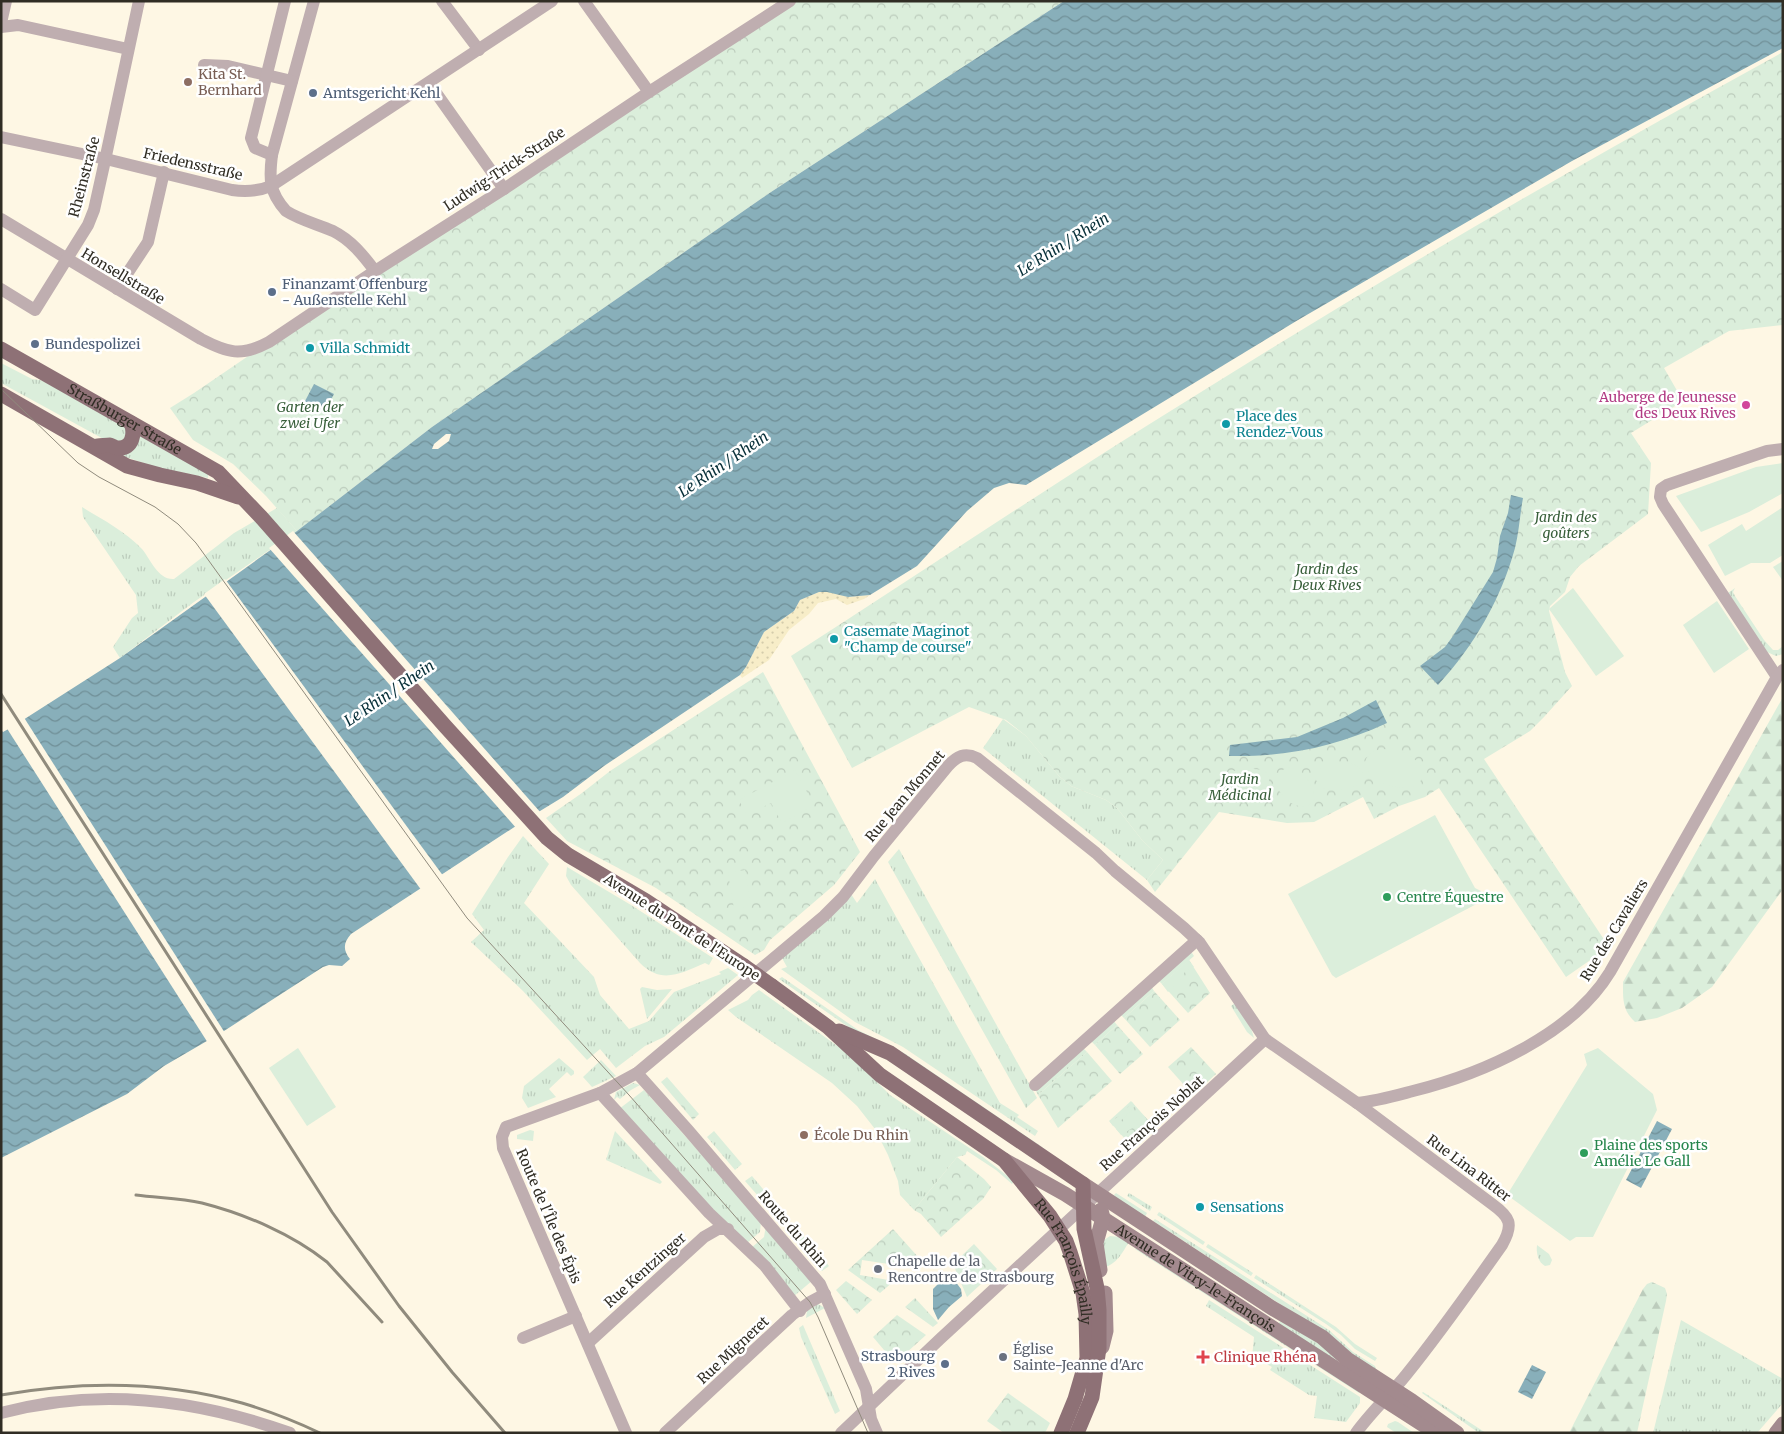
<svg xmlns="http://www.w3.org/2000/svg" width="1784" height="1434" viewBox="0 0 1784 1434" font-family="Merriweather,serif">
	<defs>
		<pattern id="grass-tufts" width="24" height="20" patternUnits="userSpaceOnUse" patternTransform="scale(1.25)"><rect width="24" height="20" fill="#dbeedb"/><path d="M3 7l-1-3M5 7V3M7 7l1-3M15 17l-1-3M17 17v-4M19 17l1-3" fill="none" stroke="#bcccbc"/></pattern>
		<pattern id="forest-firs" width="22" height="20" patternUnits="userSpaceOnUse" patternTransform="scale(1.25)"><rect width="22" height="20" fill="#dbeedb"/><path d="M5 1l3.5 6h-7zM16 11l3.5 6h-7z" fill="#bcccbc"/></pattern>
		<pattern id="sand-dots" width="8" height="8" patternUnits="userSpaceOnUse" patternTransform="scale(1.25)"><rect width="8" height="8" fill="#f7edc8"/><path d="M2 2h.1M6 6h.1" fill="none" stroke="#d4ccac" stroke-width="1.8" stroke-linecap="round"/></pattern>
		<pattern id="park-crowns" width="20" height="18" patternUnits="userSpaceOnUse" patternTransform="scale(1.25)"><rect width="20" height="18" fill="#dbeedb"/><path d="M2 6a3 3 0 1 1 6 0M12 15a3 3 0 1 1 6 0" fill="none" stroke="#bcccbc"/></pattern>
		<pattern id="water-waves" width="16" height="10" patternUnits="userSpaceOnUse" patternTransform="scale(1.25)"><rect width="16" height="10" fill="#88afba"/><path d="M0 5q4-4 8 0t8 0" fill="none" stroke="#708f97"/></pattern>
	</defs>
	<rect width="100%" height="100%" fill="#fef7e4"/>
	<!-- grass -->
	<g fill="url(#grass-tufts)">
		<path d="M1,363L32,379L46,381L124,425L126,431V438L121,443L109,442L1,383Z"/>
		<path d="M140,435L208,474V478L155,467L123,456Z"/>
		<path d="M82,507C103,520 125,531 142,549C151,560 158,580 174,579L234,533L277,508L297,531L194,602L120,658L113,647L132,618L138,613L136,595L83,517Z"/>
		<path d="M1735,588L1733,592L1735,596L1764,640L1773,650H1778L1783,646V654L1776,656L1767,652L1728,593Z"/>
		<path d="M1003,719L1026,736L1059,776L1071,786L1106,800L1117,808L1142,840L1163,860L1147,880L983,748Z"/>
		<path d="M523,836L549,864L524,903L594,977L600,995L629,1029L649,1021L674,992L721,974L719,972L728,968L738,975L664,1037L645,1046L616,1068L600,1049L587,1060L523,991L471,942L484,930L472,914L508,857Z"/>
		<path d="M899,849L1037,1098L1026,1108L888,862Z"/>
		<path d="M567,867L631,905L713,958L709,965L705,963C681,973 662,985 640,963L571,885L566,876Z"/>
		<path d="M875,879L1000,1103L1019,1115L1017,1117L1038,1131L1035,1136L903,1047L855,1022L781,969L787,967L782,958L851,894L857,903Z"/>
		<path d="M1190,950L1194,956L1162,984L1158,980Z"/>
		<path d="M782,977L858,1030L904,1053L1048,1151L857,1033L779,979Z"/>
		<path d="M1151,986L1154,991L1124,1018L1120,1014Z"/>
		<path d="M642,987L657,990L672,989L647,1019L640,989Z"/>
		<path d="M759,990L850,1055L890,1095L983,1157L1014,1181L1012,1184L996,1170L967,1151L965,1155L957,1157L914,1210L900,1195L898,1181L888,1155L875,1129L857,1106L832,1083L736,1017L728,1010L748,1000L752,995L755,997L752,995Z"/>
		<path d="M1235,1003L1251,1028L1254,1038L1247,1032L1231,1006Z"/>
		<path d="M1113,1020L1117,1025L1095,1045L1091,1041Z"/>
		<path d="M1083,1048L1087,1052L1038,1095L1036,1091Z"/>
		<path d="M559,1058L574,1071V1074L571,1076L567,1072L549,1089L556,1097L528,1108L522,1098L524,1086Z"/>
		<path d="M601,1060L616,1076L592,1087L583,1077Z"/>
		<path d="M633,1083L640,1085L631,1090L620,1099L617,1097L614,1100L616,1092Z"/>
		<path d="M644,1090L761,1221L760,1232L747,1243L712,1211L619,1109Z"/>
		<path d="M530,1130L534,1131L533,1141L517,1139V1135Z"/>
		<path d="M615,1131L662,1182L660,1184L606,1160Z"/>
		<path d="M714,1131L742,1164L735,1170L707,1137Z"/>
		<path d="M752,1176L778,1207L772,1212L745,1181Z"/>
		<path d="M1116,1193L1147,1213L1145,1217L1115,1197L1114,1195Z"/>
		<path d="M1129,1193L1152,1207L1150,1211L1127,1196Z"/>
		<path d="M1159,1212L1205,1242L1203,1245L1157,1215Z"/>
		<path d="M1155,1219L1329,1330L1353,1352L1375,1366L1376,1369L1375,1370L1349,1353L1326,1334L1153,1221Z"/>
		<path d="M766,1225L813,1280L793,1297L751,1248L764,1237Z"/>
		<path d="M794,1225L829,1266L822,1271L788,1231Z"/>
		<path d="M1110,1236L1120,1237L1129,1242C1122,1253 1117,1264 1103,1268L1099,1249L1104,1240Z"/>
		<path d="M1208,1244L1253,1273L1251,1276L1206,1247Z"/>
		<path d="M1537,1245L1549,1254L1552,1260L1550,1265L1545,1266C1538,1262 1536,1253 1537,1245Z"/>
		<path d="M1137,1247L1360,1391L1359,1393L1135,1249Z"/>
		<path d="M1256,1275L1336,1327L1355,1344L1377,1358L1375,1361L1355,1349L1341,1335L1326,1324L1254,1278Z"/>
		<path d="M1209,1300L1360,1397V1403L1346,1422L1314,1418L1317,1396L1309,1395L1270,1370L1272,1367L1263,1362L1261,1364L1252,1358L1254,1337L1206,1306Z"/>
		<path d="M818,1304L825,1308L806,1318L807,1311Z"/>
		<path d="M1681,1320L1783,1379V1403L1757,1433H1653Z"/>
		<path d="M1280,1321L1327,1348L1343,1367L1278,1325Z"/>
		<path d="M803,1325L840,1411L835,1414L801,1337L799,1328Z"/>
		<path d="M1423,1392L1486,1433H1479L1422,1393Z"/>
		<path d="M1395,1421L1398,1422L1414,1433H1396L1387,1427L1388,1424Z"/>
	</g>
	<!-- forest -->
	<g fill="url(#forest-firs)">
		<path d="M1783,697V889L1712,987L1682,1008L1657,1018L1635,1022C1622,1010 1623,998 1623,982Z"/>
		<path d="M1652,1282L1665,1288L1667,1294L1666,1301L1637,1433H1569L1643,1289L1647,1284Z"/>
	</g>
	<!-- sand -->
	<path fill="url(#sand-dots)" d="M819,592H833L848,597L870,595L864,599L847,605L836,599L818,603L809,614L789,630L769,660L742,678L740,675L746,667L764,632L794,611L800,600Z"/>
	<!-- park -->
	<g fill="url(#park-crowns)">
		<path d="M789,1H1064L771,192L432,427L297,531L266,496L233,464L193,440L170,408L194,393L423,237Z"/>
		<path d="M1783,52V325L1729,331L1664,368L1683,401L1631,433L1651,463L1648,514L1579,566L1570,577L1565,592L1550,606L1549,611L1565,672L1572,686L1544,717L1530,731L1484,759L1609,947L1566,977L1439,788L1425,797L1399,806L1374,819L1363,797L1314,822L1287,823L1219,812L1155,892L1147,880L1163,860L1142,840L1117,808L1106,800L1071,786L1059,776L1026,736L1006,720L969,707L852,768L791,656C925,570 1057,481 1193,397C1386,276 1583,162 1783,52Z"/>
		<path d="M763,672L860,852L834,885L770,940L764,950L755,955L656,888L567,841L546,818L582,793L610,771Z"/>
		<path d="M1189,960L1210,993L1188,1013L1162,984Z"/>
		<path d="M1154,991L1180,1020L1150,1047L1124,1018Z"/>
		<path d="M1117,1025L1143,1054L1120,1074L1095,1045Z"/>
		<path d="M1191,1047L1216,1074L1193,1095L1168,1067Z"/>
		<path d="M1087,1052L1112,1081L1058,1128L1038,1095Z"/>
		<path d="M667,1077L699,1114L693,1120L661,1082Z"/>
		<path d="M1131,1101L1156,1129L1134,1149L1109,1121Z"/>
		<path d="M957,1157L984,1179L991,1187L983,1199L941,1237L921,1214L914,1210Z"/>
		<path d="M893,1229L919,1258L909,1267L862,1260L860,1275L894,1281L880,1293L848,1270Z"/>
		<path d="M974,1244L997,1269L967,1297L953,1264Z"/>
		<path d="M846,1281L872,1300L857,1314L836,1290Z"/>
		<path d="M915,1298L938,1323L933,1327L905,1307Z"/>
		<path d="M897,1315L926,1335L895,1363L873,1337Z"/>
		<path d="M1008,1393L1050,1423L1045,1433H1004L987,1421Z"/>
	</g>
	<!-- garden -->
	<g fill="#dbeedb">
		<path d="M1783,463V493L1749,512L1701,532L1676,496L1756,467Z"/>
		<path d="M1783,507V555L1770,563H1751L1725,576L1708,545L1742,524L1746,531Z"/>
		<path d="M1783,561V581L1773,567Z"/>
		<path d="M1573,588L1624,656L1596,676L1549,609Z"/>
		<path d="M1717,601L1749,649L1714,673L1683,625Z"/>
		<path d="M1381,749C1397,749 1420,755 1424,774L1419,784C1393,800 1338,762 1381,749Z"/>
		<path d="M1333,762C1371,760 1374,788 1339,790C1327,791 1322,790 1316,780V773L1325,765Z"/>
		<path d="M1295,767C1306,774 1312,786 1315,798C1299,828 1249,769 1295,767Z"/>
		<path d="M1251,769C1254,769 1259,769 1262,770C1286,779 1244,826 1222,788C1224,770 1234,770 1251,769Z"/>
		<path d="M795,770L814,805L782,823L771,803L747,815L739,800Z"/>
		<path d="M1435,815L1475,888L1481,891L1486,899L1336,978L1332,975L1288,894Z"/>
		<path d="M745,870L751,906L734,909L728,873Z"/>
		<path d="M1189,960L1194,967L1186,970L1180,980L1168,992L1162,984Z"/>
		<path d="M298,1048L336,1107L307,1126L269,1068Z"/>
		<path d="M1598,1048L1653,1094L1657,1110L1593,1237H1576L1570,1241L1507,1195L1587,1065L1584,1054Z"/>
		<path d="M1132,1102L1135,1106L1124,1118L1113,1126L1110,1122L1122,1114Z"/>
		<path d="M1143,1115L1147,1119L1121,1135L1116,1129L1133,1124Z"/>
		<path d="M1149,1121L1154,1126L1139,1133L1129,1144L1126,1140Z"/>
	</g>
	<!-- water -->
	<g fill="url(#water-waves)">
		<path d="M1064,1H1783V48L1572,161L1298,320L1026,485L1009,483L994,488L967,511L917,566L870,595L848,597L827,592H819L800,600L794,611L764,632L746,667L740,675L604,766L563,797L522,822L351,934C343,943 343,950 350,959L342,966L329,965L323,967L224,1031L164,1066L127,1094L1,1158V730L3,732L12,727L120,658L297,531L432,427L771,192Z"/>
		<path d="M314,384L334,394L324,413L304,403Z"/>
		<path d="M1511,495L1523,498C1520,514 1519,532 1515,548C1501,599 1474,646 1438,685L1420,666L1445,647L1453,636L1493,572L1497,558L1500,536L1508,513Z"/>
		<path d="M1376,700L1387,723C1335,747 1287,757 1229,756L1230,745L1297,737L1343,718Z"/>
		<path d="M1657,1121L1672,1129L1641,1188L1626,1180Z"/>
		<path d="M949,1273L961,1289L962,1296L949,1307L938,1320L933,1309V1289Z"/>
		<path d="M1532,1365L1546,1372L1532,1399L1518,1392Z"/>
	</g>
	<!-- pier -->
	<g fill="#fef7e4">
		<path d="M446,434H451L449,441L438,449H432L434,444Z"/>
		<path d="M293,531L541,813L517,829L269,548Z"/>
		<path d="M225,579L444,877L422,891L204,594Z"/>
		<path d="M23,716L225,1033L208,1043L6,727Z"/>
	</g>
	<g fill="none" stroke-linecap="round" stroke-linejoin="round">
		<!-- street -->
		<g stroke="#bfaeb0" stroke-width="12">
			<path d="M314,1L272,155C269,179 269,192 286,211C300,220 317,224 333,231C351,240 363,255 375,271"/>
			<path d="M442,1L479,50"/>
			<path d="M584,1L649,92"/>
			<path d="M1,23L6,1"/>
			<path d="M1,27L18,25L128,49"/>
			<path d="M204,65L228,66L292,81"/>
			<path d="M429,83L504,189"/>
			<path d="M1,137L106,159L232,190C246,192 259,191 271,186L552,1"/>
			<path d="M272,155L255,148L251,138L285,1"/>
			<path d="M1,219L201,339C228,353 241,357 269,342L375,271L504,189L649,92L790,1"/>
			<path d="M1,289L35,310L88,225L94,210L104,165L139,1"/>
			<path d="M117,289L148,242L164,172"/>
			<path d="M1777,677L1663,504L1660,497L1661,489L1667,485L1767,451L1783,449"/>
			<path d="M637,1073L688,1130L820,1284L866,1389L871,1419L877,1433"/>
			<path d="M1035,1085L1197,940"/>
			<path d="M600,1093L709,1213L765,1266L800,1311"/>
			<path d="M1357,1103C1377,1101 1394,1096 1413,1091C1482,1074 1572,1035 1610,972L1777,677L1783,670"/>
			<path d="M523,1338L576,1316"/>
			<path d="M588,1343L704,1237L718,1229H728"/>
			<path d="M1,1413C98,1387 196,1399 290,1433"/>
			<path d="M626,1433L503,1148L502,1137L506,1127L600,1093L637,1073L824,916L843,897L874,856L948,766C957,756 965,752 977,758L1096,853L1115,871L1184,928L1200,943L1265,1039L1357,1103L1492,1204C1510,1217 1514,1224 1502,1245C1471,1289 1440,1333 1406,1375C1390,1395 1371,1412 1356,1433"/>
			<path d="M665,1433L792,1315L810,1302L825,1294"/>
			<path d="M841,1433L940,1339L1265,1039"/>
		</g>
		<!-- secondary -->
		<g stroke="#a38a8e" stroke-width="15">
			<path id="s1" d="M1004,1160L1065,1194L1436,1433"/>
			<path d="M1083,1184L1272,1308L1322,1337L1347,1359L1412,1401L1457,1433"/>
			<path d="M1100,1270L1096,1243L1103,1218L1101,1210"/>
			<path d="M1102,1347L1106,1331L1105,1293"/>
			<path d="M1776,1433L1783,1424"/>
		</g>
		<!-- primary -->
		<g stroke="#8e7176" stroke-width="15">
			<path id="s2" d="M1,349L218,472L261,517L445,726L547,838L568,855L646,901L744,966"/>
			<path d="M1,394L127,466L160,475L197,483L238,497"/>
			<path d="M97,446C101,446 106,445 110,445C113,446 115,448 118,448C133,449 135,433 131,423"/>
			<path id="s3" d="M772,986L828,1027L880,1075L1004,1160L1050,1216L1066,1241L1070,1252L1083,1293L1086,1314L1087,1358L1075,1399L1061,1433"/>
			<path d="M839,1031L890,1053L1083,1184L1084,1229L1097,1288L1099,1310V1348L1092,1397L1077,1433"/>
		</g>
		<!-- tram -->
		<path stroke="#908b7d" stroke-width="1" d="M1,389L78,463L99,477L155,507L178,524L196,543L467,918L629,1095L810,1302L818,1317L868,1433"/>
		<!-- rail -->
		<g stroke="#908b7d" stroke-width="3">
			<path d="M1,694L332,1212L399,1306L452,1372L505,1433"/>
			<path d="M136,1195C158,1198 180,1198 202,1203C245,1214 292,1234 327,1262L382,1322"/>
			<path d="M1,1395C81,1381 164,1381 242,1403C269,1411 295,1421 320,1433"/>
		</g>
		<!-- primary-bridge -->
		<path stroke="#8e7176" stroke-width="15" d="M744,966L772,986"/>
	</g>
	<!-- markers -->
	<g fill="#8d6e63" stroke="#fff" stroke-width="2">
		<circle cx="188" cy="82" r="5"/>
		<circle cx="804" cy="1135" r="5"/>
	</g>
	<g fill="#5c6f8a" stroke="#fff" stroke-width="2">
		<circle cx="313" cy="93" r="5"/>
		<circle cx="272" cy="292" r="5"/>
		<circle cx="35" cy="344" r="5"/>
		<circle cx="945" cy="1364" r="5"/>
	</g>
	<g fill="#0f9aa8" stroke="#fff" stroke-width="2">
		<circle cx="310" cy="348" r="5"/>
		<circle cx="1226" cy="424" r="5"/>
		<circle cx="834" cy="639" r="5"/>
		<circle cx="1200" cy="1207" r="5"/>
	</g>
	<circle fill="#d1479c" stroke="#fff" stroke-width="2" cx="1746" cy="405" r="5"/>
	<g fill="#2e9e5b" stroke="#fff" stroke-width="2">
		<circle cx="1387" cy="897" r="5"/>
		<circle cx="1584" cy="1153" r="5"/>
	</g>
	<g fill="#6b7280" stroke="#fff" stroke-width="2">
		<circle cx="878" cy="1269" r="5"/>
		<circle cx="1003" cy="1357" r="5"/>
	</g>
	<path fill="#e0444e" stroke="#fff" stroke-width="2" d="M1200.5 1349.5h5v5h5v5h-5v5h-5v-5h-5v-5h5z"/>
	<g text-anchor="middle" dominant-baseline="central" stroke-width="5" stroke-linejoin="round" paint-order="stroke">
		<!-- education labels -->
		<g font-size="14" fill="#785e54" stroke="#fff" text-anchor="start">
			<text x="198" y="74">Kita St.<tspan x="198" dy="16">Bernhard</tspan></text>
			<text x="814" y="1135">École Du Rhin</text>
		</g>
		<!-- service labels -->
		<g font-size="14" fill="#4e5e75" stroke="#fff" text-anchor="start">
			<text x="323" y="93">Amtsgericht Kehl</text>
			<text x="282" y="284">Finanzamt Offenburg<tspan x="282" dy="16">- Außenstelle Kehl</tspan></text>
			<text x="45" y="344">Bundespolizei</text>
			<text x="935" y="1356" text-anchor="end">Strasbourg<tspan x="935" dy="16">2 Rives</tspan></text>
		</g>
		<!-- street labels -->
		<g font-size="14" fill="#302d24" stroke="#fff">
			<text transform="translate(193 164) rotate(13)">Friedensstraße</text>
			<text transform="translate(504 169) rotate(-33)">Ludwig-Trick-Straße</text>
			<text transform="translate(84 177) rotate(-75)">Rheinstraße</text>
			<text transform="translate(123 276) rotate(31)">Honsellstraße</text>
			<text stroke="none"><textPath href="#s2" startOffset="142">Straßburger Straße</textPath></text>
			<text transform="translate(905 796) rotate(-50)">Rue Jean Monnet</text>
			<text transform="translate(682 927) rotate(33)">Avenue du Pont de l'Europe</text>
			<text transform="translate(1614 930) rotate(-59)">Rue des Cavaliers</text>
			<text transform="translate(1152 1123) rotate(-42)">Rue François Noblat</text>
			<text transform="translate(1469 1168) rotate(37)">Rue Lina Ritter</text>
			<text transform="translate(549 1216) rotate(67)">Route de l'Île des Épis</text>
			<text transform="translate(793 1229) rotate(49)">Route du Rhin</text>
			<text stroke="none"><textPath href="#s3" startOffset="411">Rue François Épailly</textPath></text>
			<text transform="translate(645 1270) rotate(-42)">Rue Kentzinger</text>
			<text stroke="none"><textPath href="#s1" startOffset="225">Avenue de Vitry-le-François</textPath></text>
			<text transform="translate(733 1350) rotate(-43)">Rue Migneret</text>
		</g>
		<!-- culture labels -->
		<g font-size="14" fill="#0d838f" stroke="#fff" text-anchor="start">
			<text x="320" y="348">Villa Schmidt</text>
			<text x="1236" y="416">Place des<tspan x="1236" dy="16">Rendez-Vous</tspan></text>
			<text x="844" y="631">Casemate Maginot<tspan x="844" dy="16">"Champ de course"</tspan></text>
			<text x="1210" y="1207">Sensations</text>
		</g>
		<!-- hotel labels -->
		<g font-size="14" fill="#b23c85" stroke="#fff" text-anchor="end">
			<text x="1736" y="397">Auberge de Jeunesse<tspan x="1736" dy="16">des Deux Rives</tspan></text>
		</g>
		<!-- park labels -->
		<g font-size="14" font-style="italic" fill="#385f3a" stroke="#fff">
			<text x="310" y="407">Garten der<tspan x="310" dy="16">zwei Ufer</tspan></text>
			<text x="1566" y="517">Jardin des<tspan x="1566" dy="16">goûters</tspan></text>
			<text x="1327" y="569">Jardin des<tspan x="1327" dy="16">Deux Rives</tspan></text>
			<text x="1240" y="779">Jardin<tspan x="1240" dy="16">Médicinal</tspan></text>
		</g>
		<!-- leisure labels -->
		<g font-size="14" fill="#27864d" stroke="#fff" text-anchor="start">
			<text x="1397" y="897">Centre Équestre</text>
			<text x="1594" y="1145">Plaine des sports<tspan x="1594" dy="16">Amélie Le Gall</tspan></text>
		</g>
		<!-- worship labels -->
		<g font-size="14" fill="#5b616d" stroke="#fff" text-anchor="start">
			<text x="888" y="1261">Chapelle de la<tspan x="888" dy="16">Rencontre de Strasbourg</tspan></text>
			<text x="1013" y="1349">Église<tspan x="1013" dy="16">Sainte-Jeanne d'Arc</tspan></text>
		</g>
		<!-- health labels -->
		<g font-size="14" fill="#be3a42" stroke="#fff" text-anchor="start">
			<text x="1214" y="1357">Clinique Rhéna</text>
		</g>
		<!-- water labels -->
		<g font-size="15" font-style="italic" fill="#072f38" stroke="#fff">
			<text transform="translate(1063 244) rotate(-32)">Le Rhin / Rhein</text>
			<text transform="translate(723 464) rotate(-34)">Le Rhin / Rhein</text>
			<text transform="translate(389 693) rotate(-34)">Le Rhin / Rhein</text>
		</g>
	</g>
	<!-- border -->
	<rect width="1784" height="1434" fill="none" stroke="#302d24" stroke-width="5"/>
</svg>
